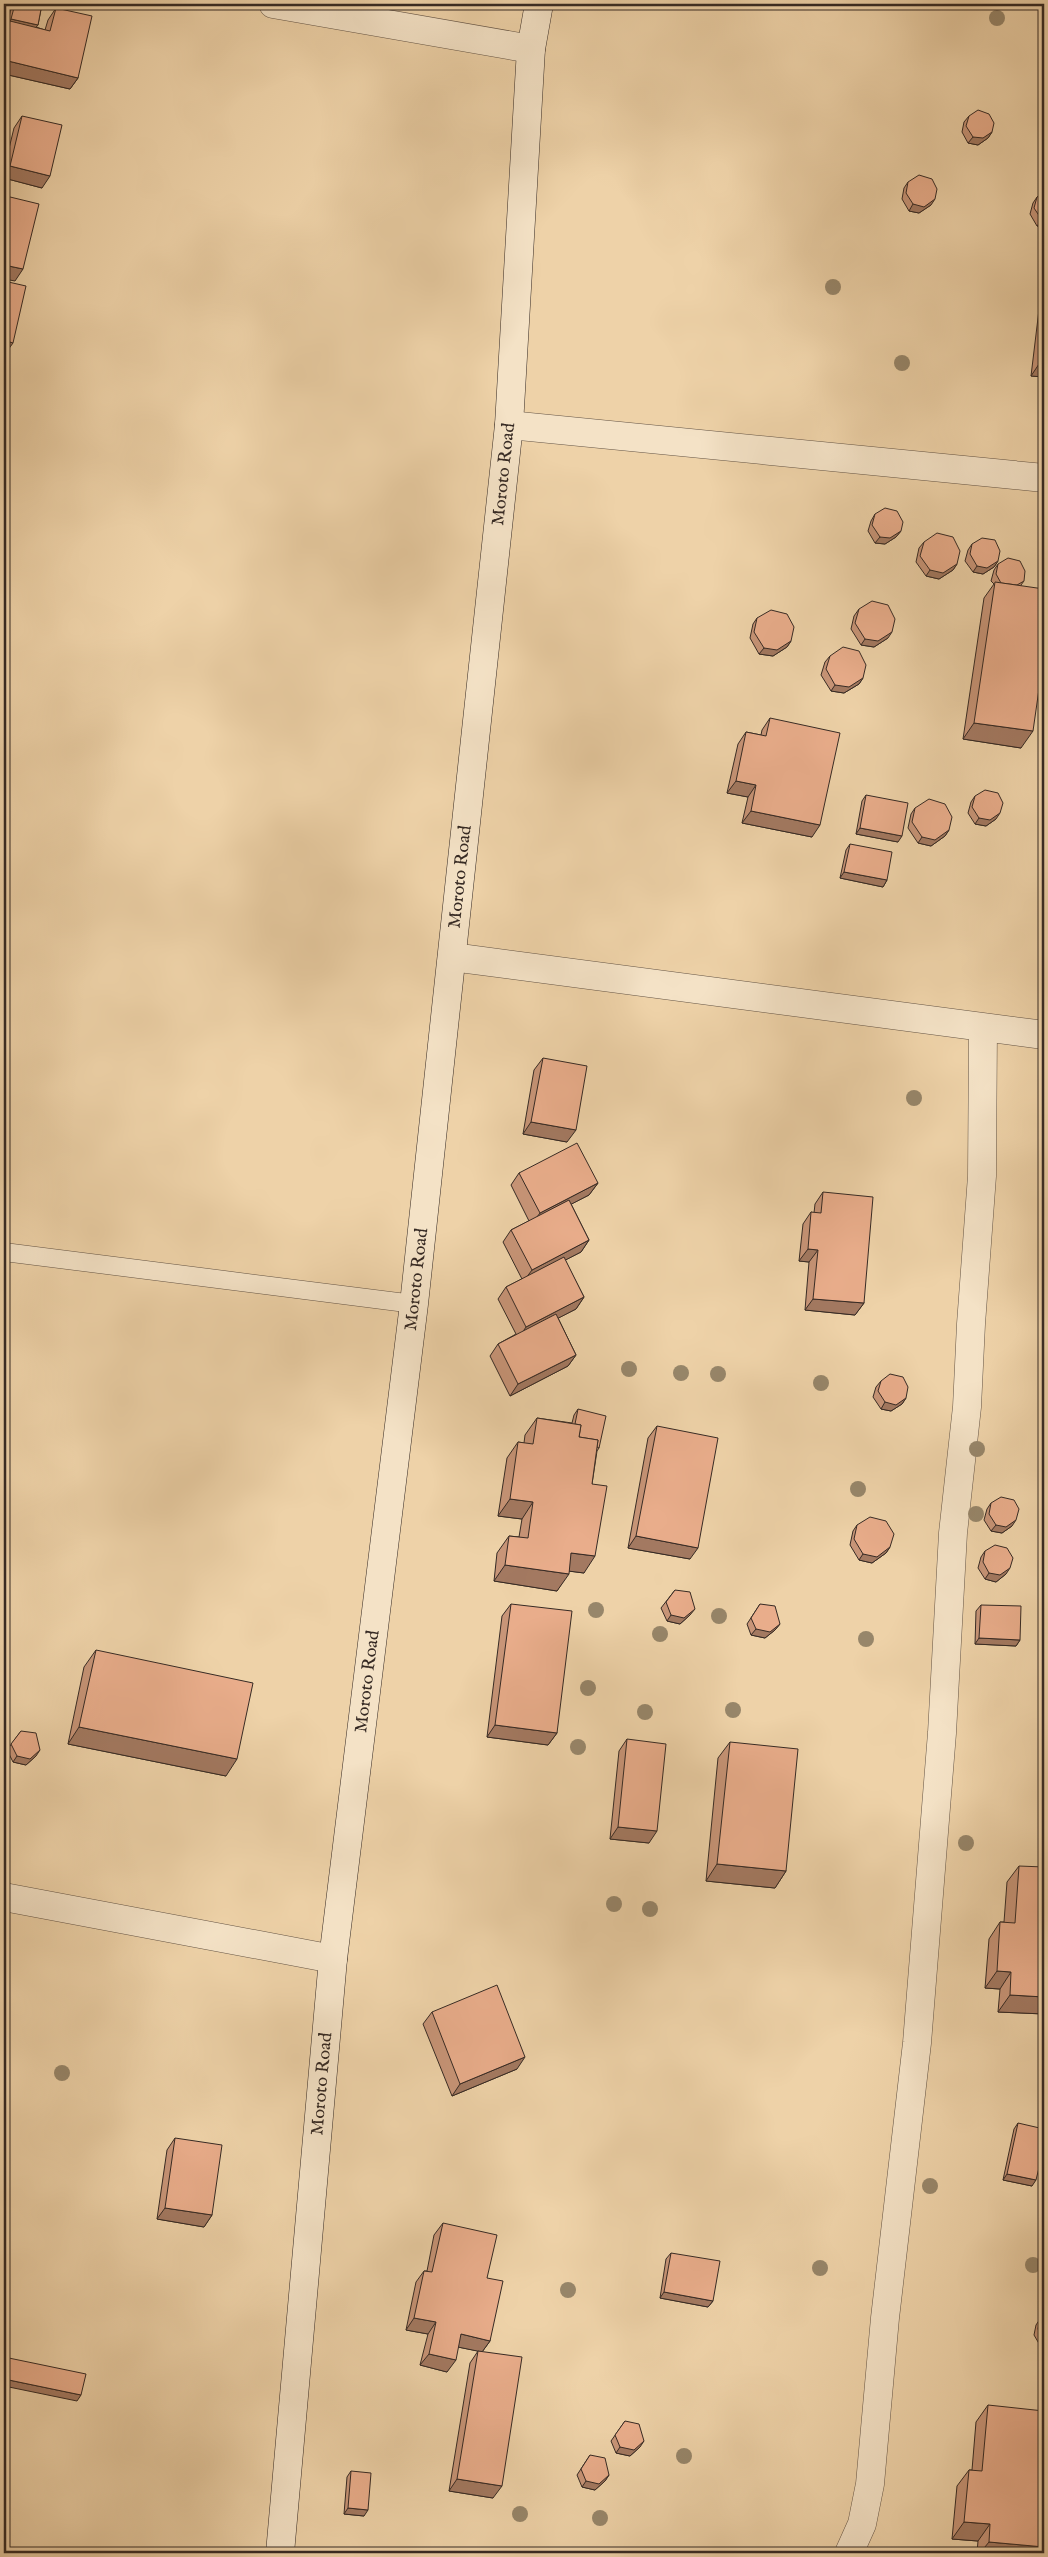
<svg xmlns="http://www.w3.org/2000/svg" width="1048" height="2557" viewBox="0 0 1048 2557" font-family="'IM FELL English',serif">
	<rect width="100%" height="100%" fill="#eed2a8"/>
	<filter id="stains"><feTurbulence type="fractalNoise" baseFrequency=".004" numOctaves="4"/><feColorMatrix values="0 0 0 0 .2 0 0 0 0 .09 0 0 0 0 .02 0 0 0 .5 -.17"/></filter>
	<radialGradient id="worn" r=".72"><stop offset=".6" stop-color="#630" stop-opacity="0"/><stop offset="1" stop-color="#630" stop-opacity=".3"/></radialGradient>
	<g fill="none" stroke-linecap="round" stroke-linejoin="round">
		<defs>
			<path id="service" d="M4,1252L414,1304"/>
			<g id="minor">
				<path d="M273,4L531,49"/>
				<path d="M509,425L1044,478"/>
				<path d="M452,957L1044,1035"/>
				<path d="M4,1897L333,1959"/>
				<path d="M849,2553L862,2524L870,2484L885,2318L917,2043L942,1733L953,1533L967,1407L971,1324L982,1176L983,1028"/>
			</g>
			<g id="secondary">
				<path id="s1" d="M280,2553L333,1959L414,1304L509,425L531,49L539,4"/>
			</g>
		</defs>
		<!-- service casing -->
		<use href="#service" stroke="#645445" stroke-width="19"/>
		<!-- minor casing -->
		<use href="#minor" stroke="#645445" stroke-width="29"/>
		<!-- secondary casing -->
		<use href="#secondary" stroke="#362a24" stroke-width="29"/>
		<!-- service -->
		<use href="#service" stroke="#f4e2c6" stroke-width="18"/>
		<!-- minor -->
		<use href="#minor" stroke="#f4e2c6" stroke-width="28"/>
		<!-- secondary -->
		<use href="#secondary" stroke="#f4e2c6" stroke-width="28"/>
	</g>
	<!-- trees -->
	<g fill="#97866a">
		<circle cx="997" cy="18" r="8"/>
		<circle cx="833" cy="287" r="8"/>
		<circle cx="902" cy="363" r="8"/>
		<circle cx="914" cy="1098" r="8"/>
		<circle cx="629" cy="1369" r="8"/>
		<circle cx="681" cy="1373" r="8"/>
		<circle cx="718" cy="1374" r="8"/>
		<circle cx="821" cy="1383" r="8"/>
		<circle cx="977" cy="1449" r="8"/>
		<circle cx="858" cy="1489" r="8"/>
		<circle cx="976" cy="1514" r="8"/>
		<circle cx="596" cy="1610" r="8"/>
		<circle cx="719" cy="1616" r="8"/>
		<circle cx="660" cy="1634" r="8"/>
		<circle cx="866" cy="1639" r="8"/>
		<circle cx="588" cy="1688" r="8"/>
		<circle cx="733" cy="1710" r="8"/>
		<circle cx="645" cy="1712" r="8"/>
		<circle cx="578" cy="1747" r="8"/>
		<circle cx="966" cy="1843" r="8"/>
		<circle cx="614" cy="1904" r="8"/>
		<circle cx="650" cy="1909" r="8"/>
		<circle cx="62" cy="2073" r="8"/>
		<circle cx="930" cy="2186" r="8"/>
		<circle cx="1033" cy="2265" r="8"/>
		<circle cx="820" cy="2268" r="8"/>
		<circle cx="568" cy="2290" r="8"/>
		<circle cx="684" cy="2456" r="8"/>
		<circle cx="520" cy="2514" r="8"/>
		<circle cx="600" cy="2518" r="8"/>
	</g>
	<!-- wall -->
	<g fill="#c89578" stroke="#362a24">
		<path d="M12,4H42L38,25L36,27L45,30L48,20L56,8L78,78L70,89L4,74V29L7,25Z"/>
		<path d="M22,116L42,188L4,178V169L14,128Z"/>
		<path d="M969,116L992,132L988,138L978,145L968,143L962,132L964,122Z"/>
		<path d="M908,182L931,205L919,213L909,211L902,199L904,188Z"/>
		<path d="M1044,193V228L1037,226L1030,214L1033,203L1037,197Z"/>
		<path d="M1044,268V377L1031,376Z"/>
		<path d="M875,514L901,531L896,537L885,544L875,543L868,531L871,521Z"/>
		<path d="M924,542L957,564L953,570L939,579L926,576L916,562L919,548Z"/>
		<path d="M972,544L998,561L994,567L983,574L973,572L965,561L968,550Z"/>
		<path d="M998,564L1024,581L1021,585V748L963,739L984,598L994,584L991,581L994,570Z"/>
		<path d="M859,609L888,638L874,647L861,645L851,629L854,616Z"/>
		<path d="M757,618L791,641L787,647L773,656L759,654L750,638L753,624Z"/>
		<path d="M830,656L863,678L859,684L844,693L831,691L821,675L825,662Z"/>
		<path d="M770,718L812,837L742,823L748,797L727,793L738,744L746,732L761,735L762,730Z"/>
		<path d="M866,795L898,842L856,834L862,801Z"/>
		<path d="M975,796L996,819L986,826L975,824L968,813L971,802Z"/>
		<path d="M915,808L949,830L945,836L931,846L918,843L908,828L911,814Z"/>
		<path d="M850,844L887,880L883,887L840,878L846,850Z"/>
		<path d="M543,1058L567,1142L523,1134L534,1070Z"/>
		<path d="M519,1173L598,1183L589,1195L571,1204L589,1240L581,1252L565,1260L584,1297L576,1309L558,1318L576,1355L568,1366L510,1396L490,1356L498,1344L516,1334L498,1299L506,1287L522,1279L503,1242L511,1230L529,1221L511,1185Z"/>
		<path d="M823,1192L864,1303L855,1315L805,1310L809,1262L799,1261L803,1224L811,1212L814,1213L815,1204Z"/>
		<path d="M881,1381L906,1398L902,1404L891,1411L881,1409L873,1397L876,1387Z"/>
		<path d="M578,1409L599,1448L597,1451L592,1484L584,1573L569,1571L557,1591L494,1581L497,1553L509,1536L519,1537L522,1519L498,1516L507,1458L518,1442L524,1443L525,1435L537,1418L572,1423L574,1415Z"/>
		<path d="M657,1426L690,1559L628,1548L648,1438Z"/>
		<path d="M991,1503L1012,1526L1002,1533L991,1531L984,1520L987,1509Z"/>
		<path d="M857,1525L890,1547L886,1553L872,1563L859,1560L850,1545L853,1531Z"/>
		<path d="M985,1551L1006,1574L996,1582L985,1579L978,1568L981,1557Z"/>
		<path d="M675,1590L690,1615L680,1624L667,1621L661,1608Z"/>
		<path d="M511,1604L557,1733L548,1745L487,1737L502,1616Z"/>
		<path d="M760,1604L780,1624L775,1630L765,1638L751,1635L747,1624Z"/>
		<path d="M981,1605L1020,1640L1016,1646L975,1644L976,1611Z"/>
		<path d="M96,1650L226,1776L68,1744L84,1667Z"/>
		<path d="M1044,1666V1683L1043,1670Z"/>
		<path d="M21,1731L36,1756L26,1765L13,1762L7,1750Z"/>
		<path d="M627,1739L649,1843L610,1839L619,1751Z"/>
		<path d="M730,1742L786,1871L775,1888L706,1881L718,1758Z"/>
		<path d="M1019,1866L1044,2014L998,2012L1000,1989L985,1988L989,1939L1000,1922H1004L1007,1882Z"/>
		<path d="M432,2012L517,2069L452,2096L423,2024Z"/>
		<path d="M1018,2123L1032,2186L1003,2180L1014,2129Z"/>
		<path d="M175,2138L212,2215L204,2227L157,2219L167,2150Z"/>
		<path d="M443,2223L487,2278L490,2341L482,2352L493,2498L449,2491L470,2363L478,2351L458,2347L447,2372L420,2365L428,2334L406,2330L416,2282L424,2271H427L434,2235Z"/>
		<path d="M671,2253L713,2301L708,2307L660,2298L666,2259Z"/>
		<path d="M1044,2316V2347H1041L1034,2335L1036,2325L1040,2319Z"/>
		<path d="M988,2405L1043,2453L1044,2553H977L978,2541L952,2539L957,2486L969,2470H972L976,2422Z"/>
		<path d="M625,2421L640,2447L630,2456L616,2453L611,2441Z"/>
		<path d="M590,2455L609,2475L605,2481L595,2490L582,2487L577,2475Z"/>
		<path d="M351,2471L364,2516L344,2514L347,2477Z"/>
	</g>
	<!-- shaded-wall -->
	<g fill="#a37961" stroke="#362a24">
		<path d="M11,19L38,25L33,31L10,21Z"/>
		<path d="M4,60L78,78L70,89L4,74Z"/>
		<path d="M992,132L988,138L978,145L968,143L973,137Z"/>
		<path d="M10,166L50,176L42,188L4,178V175Z"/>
		<path d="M935,199L931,205L919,213L909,211L913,204Z"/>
		<path d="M1042,220L1044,221V228L1037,226Z"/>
		<path d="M4,265L23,269L15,281L4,279Z"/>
		<path d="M4,340L13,343L5,354H4Z"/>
		<path d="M1039,364L1044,365V377L1031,376Z"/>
		<path d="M901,531L896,537L885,544L875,543L880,537Z"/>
		<path d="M998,561L994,567L983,574L973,572L977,566Z"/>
		<path d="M957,564L953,570L939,579L926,576L930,570Z"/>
		<path d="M892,632L888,638L874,647L861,645L865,639Z"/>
		<path d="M791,641L787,647L773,656L759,654L764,648Z"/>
		<path d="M863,678L859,684L844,693L831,691L835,685Z"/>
		<path d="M974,723L1033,731L1021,748L963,739Z"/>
		<path d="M736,781L756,785L748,797L727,793Z"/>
		<path d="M751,811L820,825L812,837L742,823Z"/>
		<path d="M1000,813L996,819L986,826L975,824L979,818Z"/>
		<path d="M860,828L902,836L898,842L856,834Z"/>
		<path d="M949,830L945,836L931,846L918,843L922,837Z"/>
		<path d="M844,872L887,880L883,887L840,878Z"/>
		<path d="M531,1122L576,1130L567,1142L523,1134Z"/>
		<path d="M598,1183L589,1195L531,1225L540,1213Z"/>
		<path d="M589,1240L581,1252L523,1282L532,1270Z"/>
		<path d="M808,1249L818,1250L809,1262L799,1261Z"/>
		<path d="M584,1297L576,1309L518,1339L526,1327Z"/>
		<path d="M813,1299L864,1303L855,1315L805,1310Z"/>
		<path d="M576,1355L568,1366L510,1396L518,1384Z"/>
		<path d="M906,1398L902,1404L891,1411L881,1409L885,1402Z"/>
		<path d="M510,1499L533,1502L522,1519L498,1516Z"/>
		<path d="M1016,1520L1012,1526L1002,1533L991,1531L996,1525Z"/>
		<path d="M636,1536L698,1548L690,1559L628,1548Z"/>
		<path d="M890,1547L886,1553L872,1563L859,1560L863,1554Z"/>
		<path d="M571,1553L595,1556L584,1573L560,1570Z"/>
		<path d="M505,1565L569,1574L557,1591L494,1581Z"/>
		<path d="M1010,1568L1006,1574L996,1582L985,1579L989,1573Z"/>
		<path d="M695,1609L690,1615L680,1624L667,1621L671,1615Z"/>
		<path d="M780,1624L775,1630L765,1638L751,1635L756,1629Z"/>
		<path d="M979,1638L1020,1640L1016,1646L975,1644Z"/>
		<path d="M495,1725L557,1733L548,1745L487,1737Z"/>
		<path d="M79,1727L237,1759L226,1776L68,1744Z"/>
		<path d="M40,1750L36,1756L26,1765L13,1762L17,1756Z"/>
		<path d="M618,1827L657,1831L649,1843L610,1839Z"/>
		<path d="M717,1864L786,1871L775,1888L706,1881Z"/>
		<path d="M997,1971L1011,1972L1000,1989L985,1988Z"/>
		<path d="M1010,1995L1044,1997V2014L998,2012Z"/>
		<path d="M525,2057L517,2069L452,2096L460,2084Z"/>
		<path d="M1007,2174L1036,2180L1032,2186L1003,2180Z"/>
		<path d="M165,2208L212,2215L204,2227L157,2219Z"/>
		<path d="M664,2292L713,2301L708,2307L660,2298Z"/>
		<path d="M414,2318L436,2322L428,2334L406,2330Z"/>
		<path d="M461,2334L490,2341L482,2352L453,2346Z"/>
		<path d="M1044,2342V2347H1041Z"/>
		<path d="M429,2354L456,2360L447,2372L420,2365Z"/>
		<path d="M4,2379L81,2395L77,2401L4,2386Z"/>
		<path d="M644,2441L640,2447L630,2456L616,2453L620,2447Z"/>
		<path d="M609,2475L605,2481L595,2490L582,2487L586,2481Z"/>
		<path d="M457,2479L502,2486L493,2498L449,2491Z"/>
		<path d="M348,2508L368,2510L364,2516L344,2514Z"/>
		<path d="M964,2522L990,2524L978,2541L952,2539Z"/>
		<path d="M989,2542L1044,2547V2553H980Z"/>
	</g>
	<!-- building -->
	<g fill="#e9ad8b" stroke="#362a24">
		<path d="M15,4H42L38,25L11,19Z"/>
		<path d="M56,8L92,16L78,78L4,60V45L10,21L50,31Z"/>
		<path d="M978,110L989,114L994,123L992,132L983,138L973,137L966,126L969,116Z"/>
		<path d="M22,116L62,125L50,176L10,166Z"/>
		<path d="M919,175L932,179L937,189L935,199L924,207L913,204L906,193L908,182Z"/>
		<path d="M1044,193V221L1042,220L1034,208L1037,197Z"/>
		<path d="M6,196L39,204L23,269L4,265V204Z"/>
		<path d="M4,281L26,286L13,343L4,340Z"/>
		<path d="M1044,321V365L1039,364Z"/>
		<path d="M885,508L897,511L903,522L901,531L890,538L880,537L872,525L875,514Z"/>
		<path d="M937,533L953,537L960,551L957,564L943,573L930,570L920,556L924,542Z"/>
		<path d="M982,538L995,540L1000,551L998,561L987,568L977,566L970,554L972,544Z"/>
		<path d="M1008,558L1020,561L1025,571L1024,581L1017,585L1001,583L996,574L998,564Z"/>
		<path d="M995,582L1044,589V654L1033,731L974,723Z"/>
		<path d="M872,601L888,605L895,619L892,632L878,641L865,639L855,623L859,609Z"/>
		<path d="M771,610L787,614L794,627L791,641L777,650L764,648L754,632L757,618Z"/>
		<path d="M843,647L859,651L866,665L863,678L849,687L835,685L826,669L830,656Z"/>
		<path d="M770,718L840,733L820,825L751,811L756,785L736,781L746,732L766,736Z"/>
		<path d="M985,790L998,793L1003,803L1000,813L990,820L979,818L972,807L975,796Z"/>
		<path d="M866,795L908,803L902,836L860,828Z"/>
		<path d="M929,799L945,804L952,817L949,830L935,840L922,837L912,822L915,808Z"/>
		<path d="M850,844L892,852L887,880L844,872Z"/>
		<path d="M543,1058L587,1066L576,1130L531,1122Z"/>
		<path d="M577,1143L598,1183L540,1213L519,1173Z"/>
		<path d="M823,1192L873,1197L864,1303L813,1299L818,1250L808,1249L811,1212L821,1213Z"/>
		<path d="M569,1200L589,1240L532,1270L511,1230Z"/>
		<path d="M564,1257L584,1297L526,1327L506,1287Z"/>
		<path d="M556,1314L576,1355L518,1384L498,1344Z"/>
		<path d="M890,1374L903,1377L908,1387L906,1398L896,1405L885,1402L878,1391L881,1381Z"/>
		<path d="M578,1409L606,1416L599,1448L597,1447L598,1440L579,1437L581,1425L575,1424Z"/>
		<path d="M537,1418L581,1425L579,1437L598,1440L592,1484L607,1486L595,1556L571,1553L569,1574L505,1565L509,1536L528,1538L533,1502L510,1499L518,1442L533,1444Z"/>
		<path d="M657,1426L718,1438L698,1548L636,1536Z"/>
		<path d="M1001,1497L1014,1500L1019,1509L1016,1520L1006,1527L996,1525L989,1514L991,1503Z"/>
		<path d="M870,1517L886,1521L894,1534L890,1547L877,1557L863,1554L854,1539L857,1525Z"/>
		<path d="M995,1545L1007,1548L1013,1558L1010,1568L1000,1575L989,1573L983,1562L985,1551Z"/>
		<path d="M675,1590L690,1592L695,1609L684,1618L671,1615L666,1602Z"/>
		<path d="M511,1604L572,1611L557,1733L495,1725Z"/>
		<path d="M760,1604L775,1606L780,1624L770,1632L756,1629L751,1618Z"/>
		<path d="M981,1605L1021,1606L1020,1640L979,1638Z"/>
		<path d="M96,1650L253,1683L237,1759L79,1727Z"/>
		<path d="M21,1731L36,1733L40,1750L30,1759L17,1756L11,1744Z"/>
		<path d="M627,1739L666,1744L657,1831L618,1827Z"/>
		<path d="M730,1742L798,1749L786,1871L717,1864Z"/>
		<path d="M1019,1866L1044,1867V1997L1010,1995L1011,1972L997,1971L1000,1922L1015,1923Z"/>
		<path d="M497,1985L525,2057L460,2084L432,2012Z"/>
		<path d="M1018,2123L1044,2129V2147L1036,2180L1007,2174Z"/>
		<path d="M175,2138L222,2145L212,2215L165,2208Z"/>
		<path d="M443,2223L497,2235L487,2278L503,2281L490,2341L461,2334L456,2360L429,2354L436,2322L414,2318L424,2271L432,2272Z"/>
		<path d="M671,2253L720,2261L713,2301L664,2292Z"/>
		<path d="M1044,2316V2339L1038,2329L1040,2319Z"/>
		<path d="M478,2351L522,2357L502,2486L457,2479Z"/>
		<path d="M4,2357L86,2374L81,2395L4,2379Z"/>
		<path d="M988,2405L1044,2411V2443L1043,2453H1044V2547L989,2542L990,2524L964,2522L969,2470L982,2471Z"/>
		<path d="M625,2421L639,2424L644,2441L634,2450L620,2447L615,2435Z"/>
		<path d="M590,2455L605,2458L609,2475L599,2484L586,2481L581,2469Z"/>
		<path d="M351,2471L371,2473L368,2510L348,2508Z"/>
	</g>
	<g text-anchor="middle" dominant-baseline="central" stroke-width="4" stroke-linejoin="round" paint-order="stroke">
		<!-- street labels -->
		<g font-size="18" fill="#362a24" stroke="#f4e2c6">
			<text stroke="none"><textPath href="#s1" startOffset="2091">Moroto Road</textPath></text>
			<text stroke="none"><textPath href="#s1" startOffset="1686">Moroto Road</textPath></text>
			<text stroke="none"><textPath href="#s1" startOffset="1281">Moroto Road</textPath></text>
			<text stroke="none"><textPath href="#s1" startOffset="876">Moroto Road</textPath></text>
			<text stroke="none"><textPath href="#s1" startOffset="471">Moroto Road</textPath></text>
		</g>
	</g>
	<!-- margin -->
	<rect width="1048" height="2557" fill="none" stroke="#eed2a8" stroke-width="20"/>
	<rect x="5" y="5" width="1038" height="2547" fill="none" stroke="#362a24" stroke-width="2.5"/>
	<rect x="10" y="10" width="1028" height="2537" fill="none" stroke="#362a24"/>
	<rect width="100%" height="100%" filter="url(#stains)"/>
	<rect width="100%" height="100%" fill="url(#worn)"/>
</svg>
